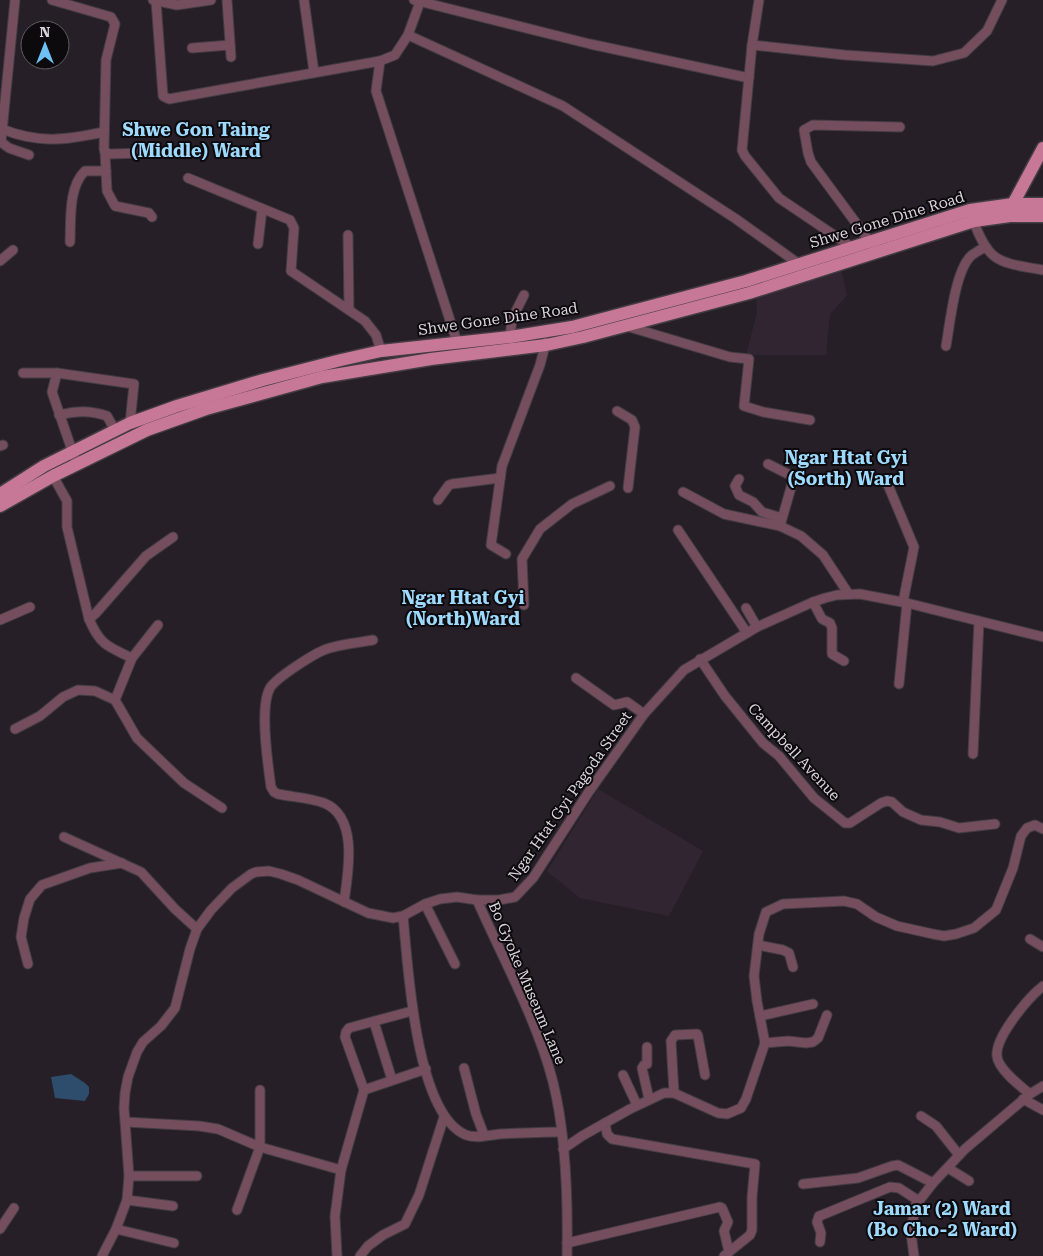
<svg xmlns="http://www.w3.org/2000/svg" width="1043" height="1256" viewBox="0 0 1043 1256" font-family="'Roboto Serif',serif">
	<rect width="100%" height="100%" fill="#271f27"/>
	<!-- built -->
	<g fill="#312532">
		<path d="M841,268L847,296L830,314L826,355H746L757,313L756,292Z"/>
		<path d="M598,789L703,851L669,916L580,898L547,871Z"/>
	</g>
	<!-- water -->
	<path fill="#2e4c6b" d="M71,1074L85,1083L89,1087V1094L85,1101L55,1098L51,1077Z"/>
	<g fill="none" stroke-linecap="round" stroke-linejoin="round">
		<defs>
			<g id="minor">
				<path d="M15,0L1,142L9,148L29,155"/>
				<path d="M52,0L111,17L115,24L106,60L104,149L105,152L107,191L115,206L149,213L152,217"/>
				<path d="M153,0L177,5L211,0"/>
				<path d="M227,0L231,57"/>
				<path d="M304,0L314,72"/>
				<path d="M414,0L590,44L749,78"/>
				<path d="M759,0L752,45L742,150L745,156L779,198L853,248"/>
				<path d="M156,1L163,96L169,99L380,61L395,55L408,35L420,2"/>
				<path d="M408,35L563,106L736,219L799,264"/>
				<path d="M752,45L845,55L933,61L964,53L987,31L1002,0"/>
				<path d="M192,48L230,45"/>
				<path d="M380,61L376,91L457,342"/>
				<path d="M2,129C39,144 66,140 104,132"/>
				<path d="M105,152L110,154L143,153"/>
				<path d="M188,178L290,220L294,228L291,271L365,321L376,335L381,351"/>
				<path d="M972,217C989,264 998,262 1043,270"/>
				<path d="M348,235L349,310"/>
				<path d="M70,242C71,221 68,187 85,171H106"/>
				<path d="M258,244L262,210"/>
				<path d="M873,246L811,162L808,153L804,130L813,125L900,127"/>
				<path d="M0,261L13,250"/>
				<path d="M626,326L730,357L749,359L744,406L763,412L810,420"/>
				<path d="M510,337L512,319L524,295"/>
				<path d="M946,346C950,324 955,269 972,255C976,252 981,249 986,247"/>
				<path d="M23,373H57L134,384L130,423"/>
				<path d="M57,373L52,392L77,465"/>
				<path d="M617,411L632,420L635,427L628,488"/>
				<path d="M59,415C76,411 90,410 107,416L115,430"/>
				<path d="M0,446L3,445"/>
				<path d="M768,464L794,477L780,526"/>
				<path d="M53,476L67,501V527L89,619C100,645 108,647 132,658"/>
				<path d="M739,479L735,486L739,495L753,502L762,512L782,518"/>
				<path d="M888,485L914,547L903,602"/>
				<path d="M683,492L724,514L780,526L801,536L823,555L848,593"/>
				<path d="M438,500L449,485L452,484L500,478"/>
				<path d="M678,530L747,633"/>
				<path d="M506,554L491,545L502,466L540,365L546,342"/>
				<path d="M813,602L822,619L830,623L832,628V654L844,661"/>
				<path d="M524,605L522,559L540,529L572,504L610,486"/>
				<path d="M746,608L757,627"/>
				<path d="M89,619L96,613L146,556L173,537"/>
				<path d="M0,620L30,607"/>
				<path d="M700,659L725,696L763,743L779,756L814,798L845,823H850L881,803L887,801L892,802L903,812L921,820L940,822L959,828L995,824"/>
				<path d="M576,678L614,705L627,702L644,714"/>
				<path d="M899,684L907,603"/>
				<path d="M115,700L137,738L184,783L222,808"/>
				<path d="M15,729L40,716L63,697L78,690L95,691L115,700L132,658L158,625"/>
				<path d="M973,754L979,621"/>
				<path d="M64,837L141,872L175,909L197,929"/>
				<path d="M477,900C503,959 537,1020 553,1082C566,1134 568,1202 567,1256"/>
				<path d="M344,902C348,873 359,817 324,803C310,798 293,797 278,794L274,792L271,787C268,765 259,707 270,688C276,678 312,655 324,650C338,644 358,643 373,640"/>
				<path d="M425,904L455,964"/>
				<path d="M403,916C408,965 415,1114 466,1135C476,1139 489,1135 500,1134C520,1133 540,1132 561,1132"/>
				<path d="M1030,939L1043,947"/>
				<path d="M758,945L783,950L789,953L793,967"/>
				<path d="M28,964L21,937L24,918L30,899L42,885L90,868L122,863"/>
				<path d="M760,1016L813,1004"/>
				<path d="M374,1022L392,1080"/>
				<path d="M765,1043L788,1041L806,1043L813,1042L818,1038L827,1015"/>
				<path d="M647,1047V1064L644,1065L642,1068L649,1099"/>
				<path d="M464,1068L476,1114L484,1135"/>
				<path d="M623,1075L637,1105"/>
				<path d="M364,1090L345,1037L346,1032L349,1028L412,1011"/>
				<path d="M364,1090L426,1069"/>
				<path d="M674,1093L671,1041L675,1035L697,1034L698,1036L705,1075"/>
				<path d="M1030,1094C1020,1086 998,1069 997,1056C995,1037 1028,998 1043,986"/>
				<path d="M1023,1099L1043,1110"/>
				<path d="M921,1116L936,1126L959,1155"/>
				<path d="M126,1122L199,1126L218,1129L260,1147L341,1170"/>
				<path d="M605,1123L607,1134L612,1139L755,1164L752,1197V1230L750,1235L724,1256"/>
				<path d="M563,1149L582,1136L630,1109L664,1093H674L718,1113L727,1114L741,1108L746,1099L765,1043L757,1001L754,976L759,934L766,912L783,904L844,901L857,904L876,917L897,926L933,934L944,936L956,934L974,928L996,910L1013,868L1021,836L1027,828L1035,825L1043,829"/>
				<path d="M948,1168L969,1181"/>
				<path d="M129,1176H197"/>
				<path d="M803,1184L858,1178L892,1166L898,1165L933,1183"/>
				<path d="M127,1200L173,1206"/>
				<path d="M237,1210L260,1147V1090"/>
				<path d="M0,1229L14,1208"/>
				<path d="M116,1229L174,1243"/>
				<path d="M820,1242L821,1233L817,1222L819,1216L822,1215L890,1187L899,1188L919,1201"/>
				<path d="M567,1243L720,1207L722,1208L728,1222L724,1231L729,1252"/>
				<path d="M102,1256L116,1229L127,1200L129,1176L124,1108L125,1093L128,1077L137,1052L143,1042L161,1026L175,1008L190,949L197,929L211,910L232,888L251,874L256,872L269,871L281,874L298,880L368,913L393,918L403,916L425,904L440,899L457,897L477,900H499L515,897L533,878L588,793L644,714L684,670L757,627L813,602L825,598L837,595L860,594L907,603L1043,637"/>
				<path d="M337,1256L335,1216L341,1170L364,1090"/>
				<path d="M360,1256L368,1246L383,1235L405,1224L419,1195L444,1117"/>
				<path d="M914,1256L911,1233L915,1206L933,1183L965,1149L1030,1094L1043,1086"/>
			</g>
			<g id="primary">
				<path d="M1011,210L1013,204L1043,148"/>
				<path d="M0,494L44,466L130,423L177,406L263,380L341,360L381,351L510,337L572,327L746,281L970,210L1013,204H1043"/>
				<path d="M0,506L53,476L147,430L206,409L322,377L431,359L546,345L583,337L749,293L974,221L1010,216H1043"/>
			</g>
		</defs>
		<!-- minor casing -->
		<use href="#minor" stroke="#433c43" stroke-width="11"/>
		<!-- primary casing -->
		<use href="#primary" stroke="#433c43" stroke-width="15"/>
		<!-- minor -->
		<use href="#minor" stroke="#744e5c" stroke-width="9"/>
		<!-- primary -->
		<use href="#primary" stroke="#c77896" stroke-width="12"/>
	</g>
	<g text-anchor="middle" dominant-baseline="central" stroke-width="4" stroke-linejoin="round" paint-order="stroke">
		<!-- street labels -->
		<g font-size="15" fill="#d9d4d9" stroke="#0d0a0d">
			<text transform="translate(887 220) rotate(-17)">Shwe Gone Dine Road</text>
			<text transform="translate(498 319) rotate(-8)">Shwe Gone Dine Road</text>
			<text transform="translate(794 752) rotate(47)">Campbell Avenue</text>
			<text transform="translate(570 796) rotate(-55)">Ngar Htat Gyi Pagoda Street</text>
			<text transform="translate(527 983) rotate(67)">Bo Gyoke Museum Lane</text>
		</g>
		<!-- quarter labels -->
		<g font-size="18" font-weight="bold" fill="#9ddafe" stroke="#0d0a0d">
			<text x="196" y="129">Shwe Gon Taing<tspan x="196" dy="21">(Middle) Ward</tspan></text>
			<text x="846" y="457">Ngar Htat Gyi<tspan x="846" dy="21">(Sorth) Ward</tspan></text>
			<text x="463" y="597">Ngar Htat Gyi<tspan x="463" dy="21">(North)Ward</tspan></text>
			<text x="942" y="1208">Jamar (2) Ward<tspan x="942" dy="21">(Bo Cho-2 Ward)</tspan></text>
		</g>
	</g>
	<!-- north arrow -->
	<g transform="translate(45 45)"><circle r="24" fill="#0d0a0d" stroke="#5f5b5f"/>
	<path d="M0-4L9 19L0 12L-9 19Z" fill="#6dc2f3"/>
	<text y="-8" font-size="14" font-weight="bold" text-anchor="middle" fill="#d9d4d9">N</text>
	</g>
</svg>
